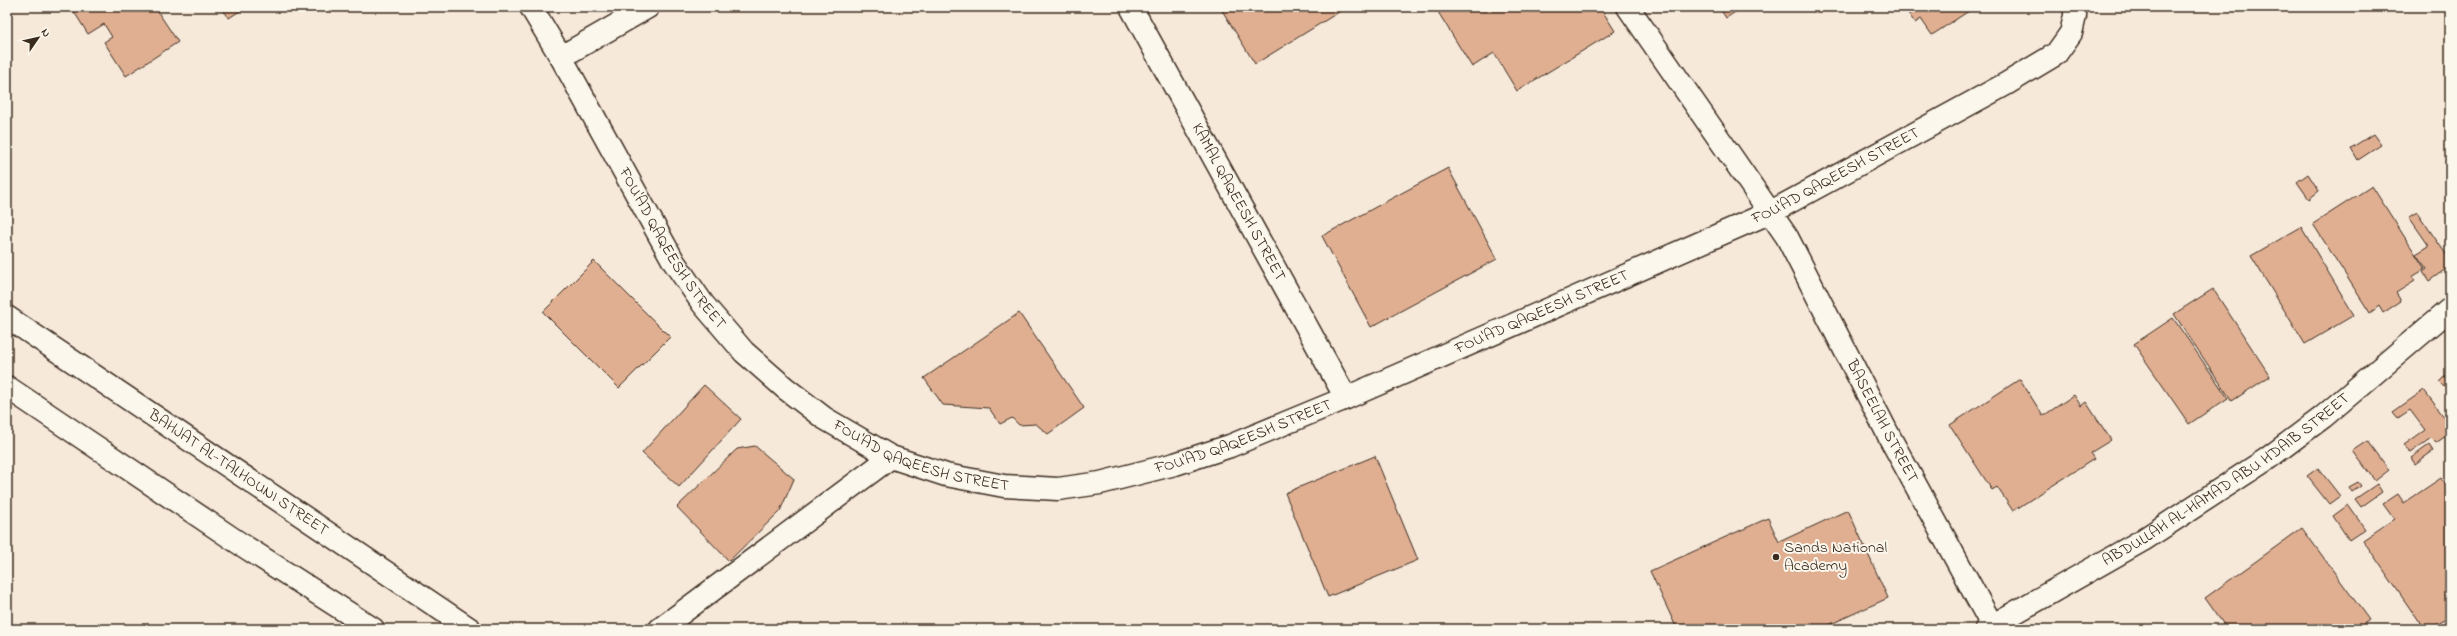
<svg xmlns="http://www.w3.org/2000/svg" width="2457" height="636" viewBox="0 0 2457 636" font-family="'Indie Flower',sans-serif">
	<rect width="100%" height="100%" fill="#f6e9da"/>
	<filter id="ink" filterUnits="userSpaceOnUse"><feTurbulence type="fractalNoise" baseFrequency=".025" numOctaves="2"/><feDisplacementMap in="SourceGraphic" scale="8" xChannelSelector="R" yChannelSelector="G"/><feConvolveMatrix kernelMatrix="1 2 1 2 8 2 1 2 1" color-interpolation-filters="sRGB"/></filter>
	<g filter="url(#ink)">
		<!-- building -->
		<g fill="#e0af92" stroke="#3b2a1e">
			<path d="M71,7H159L156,9L178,42L126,76L104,42L112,37L104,24L88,34Z"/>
			<path d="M221,7H246L229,18Z"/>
			<path d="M1220,7H1347L1255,64Z"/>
			<path d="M1435,7H1600L1615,31L1517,91L1494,53L1472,67Z"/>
			<path d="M1719,7H1743L1726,18Z"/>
			<path d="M1904,7H1975L1932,35L1921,19L1915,23Z"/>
			<path d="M2373,134L2381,145L2358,160L2351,148Z"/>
			<path d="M1448,168L1497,259L1371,327L1322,236Z"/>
			<path d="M2308,174L2319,191L2309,199L2297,182Z"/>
			<path d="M2372,186L2425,269L2412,277L2415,281L2396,293L2401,301L2383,313L2379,306L2370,313L2313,224Z"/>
			<path d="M2417,212L2450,260V266L2429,281L2423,272L2427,269L2416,254L2429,246L2409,217Z"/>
			<path d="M2301,227L2354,315L2305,344L2251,256Z"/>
			<path d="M594,261L670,337L619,388L543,312Z"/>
			<path d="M2213,289L2270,376L2232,401L2174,314Z"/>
			<path d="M1019,313L1084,408L1048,434L1036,424L1019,425L1012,418L1000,424L989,408L943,405L924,378Z"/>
			<path d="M2173,318L2228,398L2189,424L2134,344Z"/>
			<path d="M2450,371V393L2439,382Z"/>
			<path d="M2020,379L2043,416L2074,395L2081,406L2086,402L2111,440L2090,453L2094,459L2013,511L1997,487L1992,490L1950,425Z"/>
			<path d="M704,385L741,419L679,487L642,453Z"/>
			<path d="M2424,390L2450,425V433L2436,443L2431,438L2410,453L2404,445L2425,430L2410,410L2398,418L2393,412Z"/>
			<path d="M2368,441L2389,470L2375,481L2353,451Z"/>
			<path d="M2429,445L2433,451L2415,464L2411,458Z"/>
			<path d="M755,446L794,479L780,511L729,561L677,507L737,449Z"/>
			<path d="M1375,456L1418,560L1328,597L1285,493Z"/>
			<path d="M2318,468L2340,496L2329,504L2307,476Z"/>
			<path d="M2441,478L2450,491V616L2431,629H2424L2363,540L2394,519L2383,504L2398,494L2404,503Z"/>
			<path d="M2358,482L2361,486L2352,492L2349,487Z"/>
			<path d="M2377,484L2382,492L2361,507L2355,499Z"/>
			<path d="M2348,505L2365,529L2349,540L2333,516Z"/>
			<path d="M1848,510L1888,598L1820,629H1803L1801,626L1795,629H1677L1650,571L1768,518L1779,542Z"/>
			<path d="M2302,528L2369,620L2357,629H2227L2205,598Z"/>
		</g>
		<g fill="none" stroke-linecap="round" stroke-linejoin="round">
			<defs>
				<g id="minor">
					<path id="s1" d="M531,7L561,57L674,262L703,304L744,352L785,388L824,418L891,457L946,475L1004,486L1058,489L1100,483L1175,464L1230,446L1346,398L1771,212L2006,84L2056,54L2071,33L2075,16V7"/>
					<path id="s2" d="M1131,7L1346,398"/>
					<path id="s3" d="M1628,7L1787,237L1890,438L1994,629"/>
					<path d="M561,57L648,7"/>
					<path id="s4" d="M7,317L470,629"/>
					<path d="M7,387L236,541L373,629"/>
					<path d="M660,629L891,457"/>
					<path id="s5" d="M1986,629L2143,540L2267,459L2323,417L2450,309"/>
				</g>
			</defs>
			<!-- minor casing -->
			<use href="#minor" stroke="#3b2a1e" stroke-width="25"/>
			<!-- minor -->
			<use href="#minor" stroke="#fbf7ec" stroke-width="22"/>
		</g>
	</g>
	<!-- markers -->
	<circle fill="#3b2a1e" stroke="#fbf7ec" stroke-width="1.5" cx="1776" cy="557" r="4"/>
	<g text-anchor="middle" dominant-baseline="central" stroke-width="4" stroke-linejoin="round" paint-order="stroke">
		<!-- street labels -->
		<g font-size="16" fill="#3b2a1e" stroke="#fbf7ec">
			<text stroke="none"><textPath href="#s1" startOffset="1600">FOU'AD QAQEESH STREET</textPath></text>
			<text stroke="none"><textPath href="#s2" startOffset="223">KAMAL QAQEESH STREET</textPath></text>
			<text stroke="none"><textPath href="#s1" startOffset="280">FOU'AD QAQEESH STREET</textPath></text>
			<text stroke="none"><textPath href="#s1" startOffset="1276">FOU'AD QAQEESH STREET</textPath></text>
			<text stroke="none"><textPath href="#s3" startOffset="487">BASEELAH STREET</textPath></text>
			<text stroke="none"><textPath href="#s1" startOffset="952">FOU'AD QAQEESH STREET</textPath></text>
			<text stroke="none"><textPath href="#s1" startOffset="616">FOU'AD QAQEESH STREET</textPath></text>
			<text stroke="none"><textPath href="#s4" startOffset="279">BAHJAT AL-TALHOUNI STREET</textPath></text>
			<text stroke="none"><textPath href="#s5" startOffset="283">ABDULLAH AL-HAMAD ABU HDAIB STREET</textPath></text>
		</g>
		<!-- poi labels -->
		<g font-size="16" fill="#3b2a1e" stroke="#fbf7ec" text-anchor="start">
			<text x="1784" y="548">Sands National<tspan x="1784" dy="18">Academy</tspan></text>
		</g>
	</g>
	<!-- margin -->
	<rect width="2457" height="636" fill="none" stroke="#fbf7ec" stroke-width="24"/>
	<rect x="12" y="12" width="2433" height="612" fill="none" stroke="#3b2a1e" stroke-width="1.5" filter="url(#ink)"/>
	<!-- north arrow -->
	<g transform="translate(38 38) rotate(56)" stroke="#fbf7ec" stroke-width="3" paint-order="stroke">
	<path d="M0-3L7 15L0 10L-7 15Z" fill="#3b2a1e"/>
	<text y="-6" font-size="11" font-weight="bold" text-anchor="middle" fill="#3b2a1e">N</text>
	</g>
</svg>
